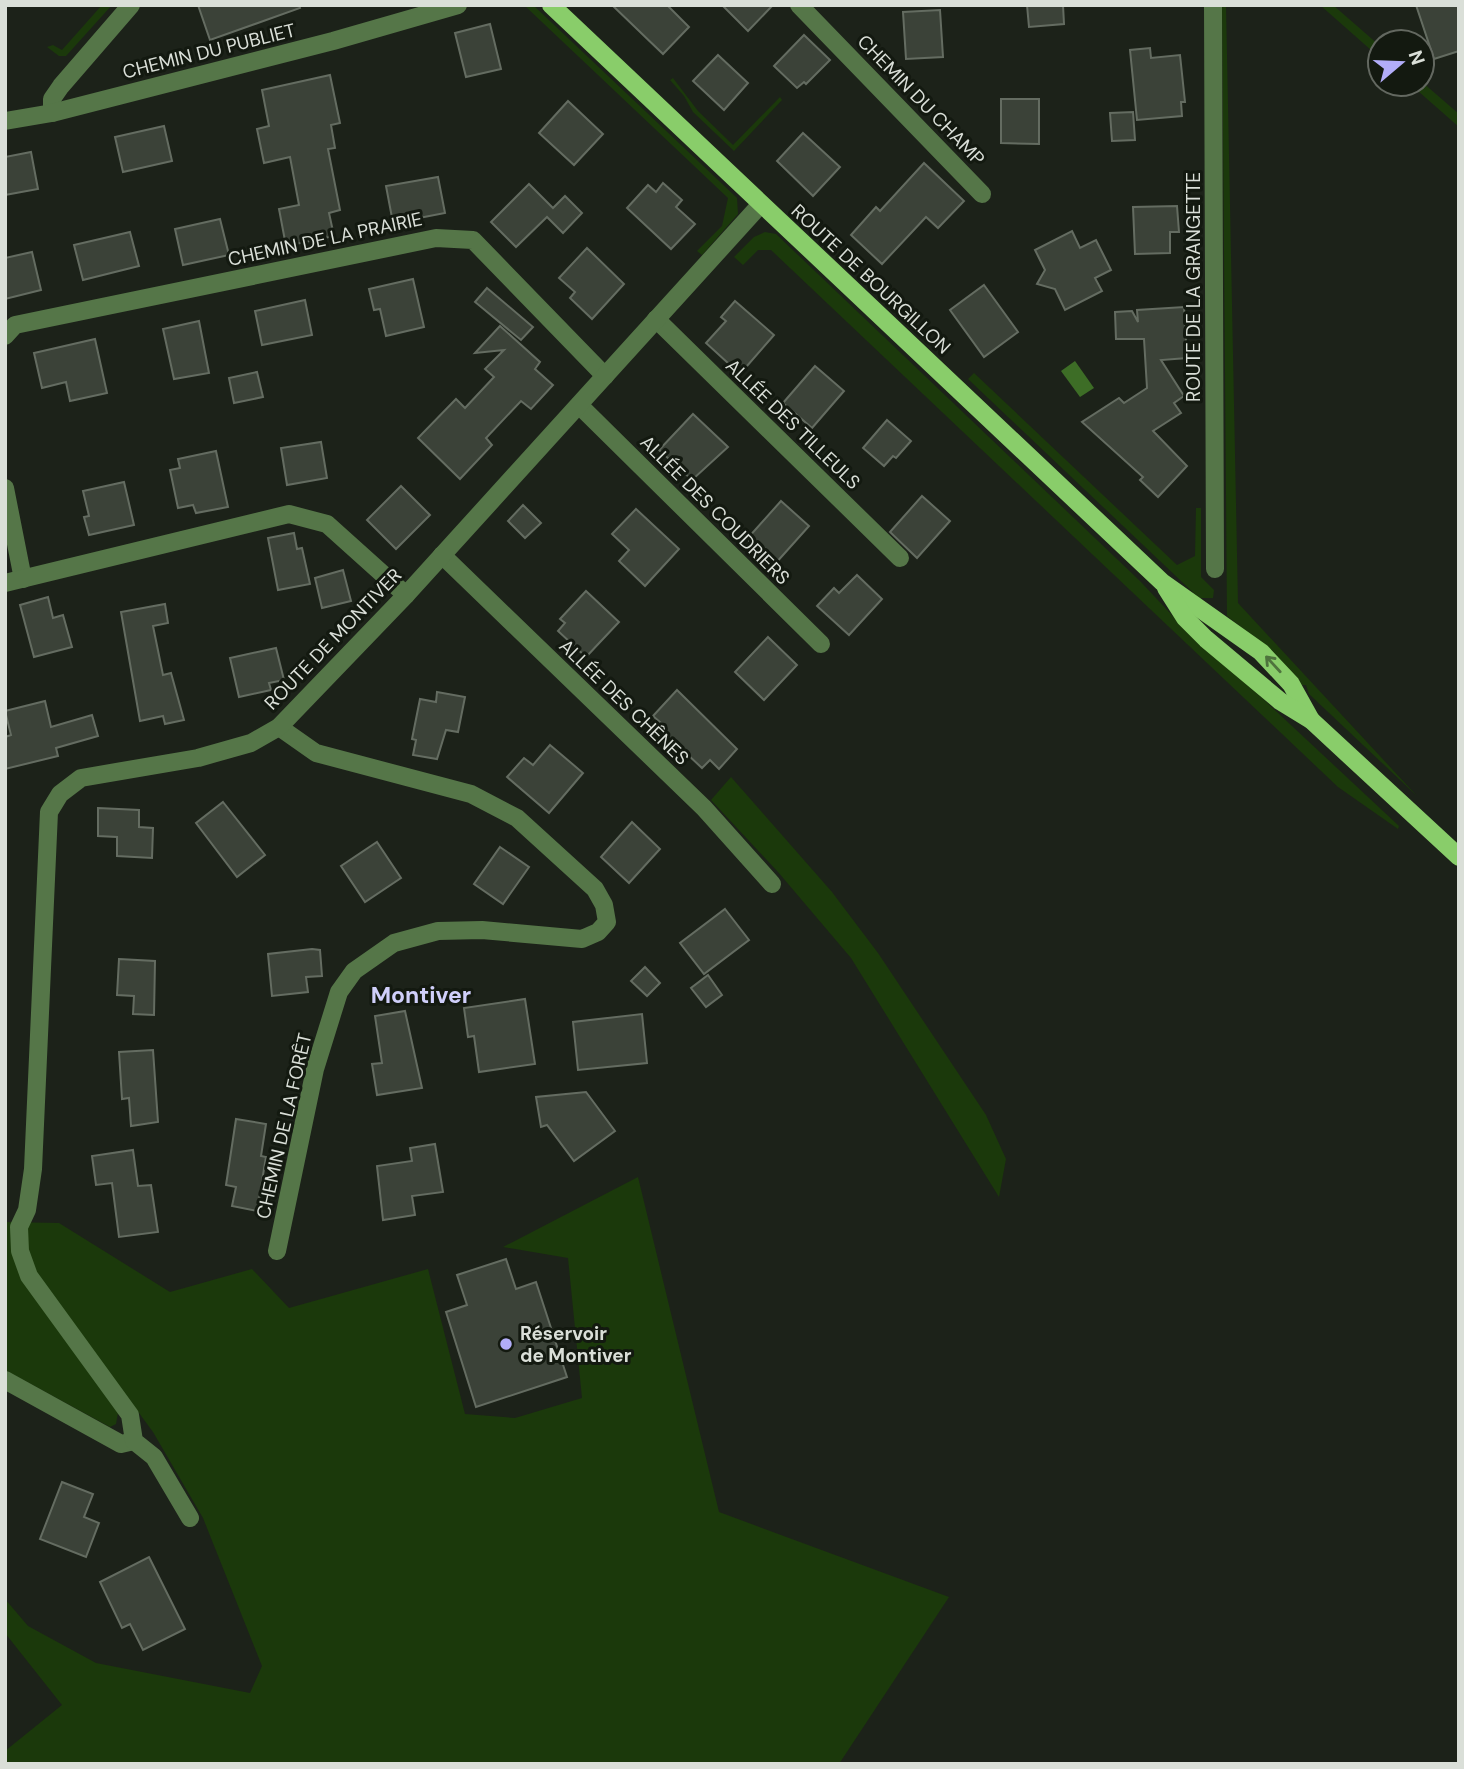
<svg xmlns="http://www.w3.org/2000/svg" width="1464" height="1769" viewBox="0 0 1464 1769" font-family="'DM Sans',sans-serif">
	<rect width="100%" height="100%" fill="#1c2219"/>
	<!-- green -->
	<g fill="#1b390b">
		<path d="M102,5H112L66,56H59L47,47L53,45L62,50Z"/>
		<path d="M524,5H533L737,198L738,214L702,255L697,251L722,226L728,198Z"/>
		<path d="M1222,5H1226L1238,603L1417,796L1309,694L1306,685H1302L1273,652L1227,616Z"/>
		<path d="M1320,5H1333L1380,46V58Z"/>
		<path d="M673,78L698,111L733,145L780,97L782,100L734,151L693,112L684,96L670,80Z"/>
		<path d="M1422,82L1459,114V127L1410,84Z"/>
		<path d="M765,232L776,234L1140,581L1201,646L1245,682L1399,826L1398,829L1338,787L771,250H758L743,265L734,257L754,237Z"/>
		<path d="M974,373L1177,565L1195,556L1196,508H1201V577L1214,590L1213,598H1199L968,379Z"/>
		<path d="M731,777L832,892L878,953L986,1115L1006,1159L999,1197L851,958L778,872L711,800Z"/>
		<path d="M638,1177L719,1512L949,1597L839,1764H5V1751L62,1705L5,1633V1599L28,1626L96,1663L250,1693L262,1666L203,1518L153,1432L122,1390L116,1424L110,1427L5,1370V1222L59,1223L170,1292L252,1269L289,1308L428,1269L465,1414L515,1418L582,1398L568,1258L503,1247Z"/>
	</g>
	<!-- water -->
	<path fill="#3d6d26" d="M1075,361L1094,388L1080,397L1061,371Z"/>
	<!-- building -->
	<g fill="#3b4238" stroke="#646c61" stroke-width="2">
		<path d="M198,5H299L300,8L210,40Z"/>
		<path d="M612,5H667L689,27L663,54Z"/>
		<path d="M722,5H773L748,31Z"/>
		<path d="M1027,5H1063L1064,24L1029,27Z"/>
		<path d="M1416,5H1459V51L1434,59Z"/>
		<path d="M940,10L943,57L906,59L903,12Z"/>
		<path d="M490,24L501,69L466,77L455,33Z"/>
		<path d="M804,35L830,60L806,84L804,82L797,88L774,66Z"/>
		<path d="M1150,48L1151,58L1180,55L1185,102H1181L1182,116L1137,120L1130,50Z"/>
		<path d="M718,55L748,83L724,110L693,81Z"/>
		<path d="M330,75L340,123L331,125L335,148L328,149L340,210L329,213L334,236L286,246L279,209L299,205L290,157L264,163L257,129L269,126L262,90Z"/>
		<path d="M1001,99H1039V144L1001,143Z"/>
		<path d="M568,101L603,134L574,165L539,133Z"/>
		<path d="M1133,112L1135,140L1112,141L1110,113Z"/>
		<path d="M164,126L172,161L123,172L115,137Z"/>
		<path d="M803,133L840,167L813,196L777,161Z"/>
		<path d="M31,152L38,189L5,195V157Z"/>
		<path d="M924,163L964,201L938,228L926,217L882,264L851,235L876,207L880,211Z"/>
		<path d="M438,177L445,213L393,223L386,186Z"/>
		<path d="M663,183L682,200L676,207L695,224L671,249L627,208L648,185L656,192Z"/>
		<path d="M529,184L553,208L565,196L582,213L563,233L547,217L516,247L491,222Z"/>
		<path d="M1177,206L1179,232H1170V253L1135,254L1133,207Z"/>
		<path d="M220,219L229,255L183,265L175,229Z"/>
		<path d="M1072,231L1080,248L1096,240L1111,270L1095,278L1102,291L1065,310L1055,289L1037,284L1045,270L1035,250Z"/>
		<path d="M130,232L139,266L83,280L74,245Z"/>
		<path d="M587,248L624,284L592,319L570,298L575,292L559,278Z"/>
		<path d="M32,252L41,290L5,299V258Z"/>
		<path d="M413,279L424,327L386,336L380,309L374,310L369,289Z"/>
		<path d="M984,285L1018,332L984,357L950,310Z"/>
		<path d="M487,288L533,327L521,340L475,302Z"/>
		<path d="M305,300L312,335L262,345L255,311Z"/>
		<path d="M735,301L774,335L740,374L706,343L726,321L721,317Z"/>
		<path d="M1184,307L1187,358L1161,360L1184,396L1174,403L1181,413L1153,431L1187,466L1158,497L1140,480L1143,477L1082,422L1119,398L1124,403L1147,388L1144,339H1116L1115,312L1132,311L1138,322L1137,310Z"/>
		<path d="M199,321L209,373L174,379L163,329Z"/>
		<path d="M500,326L540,362L535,369L553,385L531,409L521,401L486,438L492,445L460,479L418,438L456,399L465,408L494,377L485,369L504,350L475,353Z"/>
		<path d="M95,339L107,393L70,401L66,382L42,388L34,353Z"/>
		<path d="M815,366L844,391L812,428L783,403Z"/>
		<path d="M257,372L263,397L234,403L229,378Z"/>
		<path d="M693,414L728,447L692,480L659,450Z"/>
		<path d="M887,420L911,441L896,458L893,456L884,466L863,448Z"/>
		<path d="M321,442L327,478L287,485L281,448Z"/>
		<path d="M216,451L228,507L196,513L193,505L178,508L170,470L180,468L178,459Z"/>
		<path d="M124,482L134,525L89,535L84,517L89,516L83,491Z"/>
		<path d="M401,486L430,515L396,549L367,520Z"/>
		<path d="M922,496L950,521L917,558L890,532Z"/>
		<path d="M781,501L809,526L775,564L747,539Z"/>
		<path d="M523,505L541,523L525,538L508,521Z"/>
		<path d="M636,509L679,549L645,586L619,561L629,550L612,534Z"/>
		<path d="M294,533L297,549L302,548L310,584L278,590L268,538Z"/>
		<path d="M343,570L351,601L322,608L315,578Z"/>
		<path d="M857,575L882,599L849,635L817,606L834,588L839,593Z"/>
		<path d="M586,591L619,622L586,657L558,631L565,623L560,619Z"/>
		<path d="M48,597L53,618L63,615L72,647L34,657L20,605Z"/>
		<path d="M165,604L168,623L153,626L163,675L171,673L184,720L165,724L163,716L140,721L121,612Z"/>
		<path d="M768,637L797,665L764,700L735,672Z"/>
		<path d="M276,648L284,680L269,683L271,690L239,697L230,658Z"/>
		<path d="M677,690L737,749L719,769L710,760L702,768L659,728L662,724L653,716Z"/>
		<path d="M437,692L465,697L458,732L446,730L437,759L413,755L416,740L412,739L420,699L436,702Z"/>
		<path d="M45,701L51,727L92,715L98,736L56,748L58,756L5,769V737L11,735L5,711Z"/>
		<path d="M550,745L583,773L549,813L507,777L524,758L533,765Z"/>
		<path d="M223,802L265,855L237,877L196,823Z"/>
		<path d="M98,808L139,810V827L153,828L152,858L117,856V837L98,836Z"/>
		<path d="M632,822L660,849L629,883L601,857Z"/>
		<path d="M377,842L401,878L365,902L341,866Z"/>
		<path d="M500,847L529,867L503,904L474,884Z"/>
		<path d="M725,909L749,940L704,974L680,943Z"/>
		<path d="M312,949L320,950L322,976L306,977L308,992L272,996L268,954Z"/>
		<path d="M119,959L155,961L154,1015L133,1014L134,996L117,995Z"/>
		<path d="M645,967L660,983L647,996L631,981Z"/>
		<path d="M708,975L722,995L706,1007L691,988Z"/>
		<path d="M525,999L535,1064L479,1072L474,1036L468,1037L464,1008Z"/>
		<path d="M405,1011L422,1088L377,1095L372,1064L382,1063L375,1016Z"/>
		<path d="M642,1014L647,1063L578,1070L573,1022Z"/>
		<path d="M153,1050L158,1122L131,1126L129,1098L122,1099L119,1052Z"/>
		<path d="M586,1092L615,1131L574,1161L547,1125L541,1127L536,1097Z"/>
		<path d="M236,1119L266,1124L261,1156L266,1157L257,1211L232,1206L236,1187L226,1185Z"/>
		<path d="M435,1144L443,1192L412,1196L415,1215L383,1220L377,1166L412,1161L410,1148Z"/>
		<path d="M133,1150L138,1186L151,1185L158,1232L119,1237L112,1183L96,1185L92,1156Z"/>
		<path d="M506,1259L516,1289L536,1282L567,1377L476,1407L446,1312L467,1305L457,1275Z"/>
		<path d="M62,1482L93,1494L84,1517L99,1523L86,1557L40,1539Z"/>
		<path d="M149,1557L185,1629L143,1650L130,1624L122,1628L100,1582Z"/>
	</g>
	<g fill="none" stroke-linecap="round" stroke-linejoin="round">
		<!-- minor -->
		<g stroke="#557648" stroke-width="18">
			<path d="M799,5L982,194"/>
			<path d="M1213,5L1215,569"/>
			<path d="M52,113V99L61,86L131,5"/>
			<path d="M5,121L52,113L333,41L458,5"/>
			<path d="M656,319L900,558"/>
			<path d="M5,336L15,325L436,238L473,240L605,376"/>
			<path d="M579,405L821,644"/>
			<path d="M5,488L23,579"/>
			<path d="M442,555L704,808L772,884"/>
			<path d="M5,583L289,514L327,524L406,595"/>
			<path d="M277,1251L315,1069L339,992L354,971L394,943L438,931L482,930L582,939L598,932L607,922L604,905L595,889L517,818L471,794L316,753L279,727"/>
			<path d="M5,1380L121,1444L134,1441"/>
			<path d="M190,1518L154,1457L134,1441L130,1415L29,1276L20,1251L19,1227L27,1210L33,1169L49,812L60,794L81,778L198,758L251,743L279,727L406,595L761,204"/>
		</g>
		<!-- major -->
		<g stroke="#89cd6a" stroke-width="18">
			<path d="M551,5L1162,582L1261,652L1291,684L1311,720"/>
			<path d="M1166,588L1185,618L1206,639L1280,701L1311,720L1459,857"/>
		</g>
	</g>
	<!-- one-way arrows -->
	<defs><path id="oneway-shaft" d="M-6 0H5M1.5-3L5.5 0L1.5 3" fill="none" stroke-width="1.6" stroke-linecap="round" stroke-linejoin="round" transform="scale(1.75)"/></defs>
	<use stroke="#4e733d" href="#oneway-shaft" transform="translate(1273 664) rotate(-133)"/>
	<!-- markers -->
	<circle fill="#b2adf9" stroke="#131910" stroke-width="2.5" cx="506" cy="1344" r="7"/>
	<g text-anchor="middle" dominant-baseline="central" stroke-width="6" stroke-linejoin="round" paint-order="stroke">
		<!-- street labels -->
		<g font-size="19" fill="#dadfd8" stroke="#131910">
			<text transform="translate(209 51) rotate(-14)">CHEMIN DU PUBLIET</text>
			<text transform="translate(921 100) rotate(46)">CHEMIN DU CHAMP</text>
			<text transform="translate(325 239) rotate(-12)">CHEMIN DE LA PRAIRIE</text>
			<text transform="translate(871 279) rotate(43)">ROUTE DE BOURGILLON</text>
			<text transform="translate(1193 287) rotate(-90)">ROUTE DE LA GRANGETTE</text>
			<text transform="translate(793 424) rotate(44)">ALLÉE DES TILLEULS</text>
			<text transform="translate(715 510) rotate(45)">ALLÉE DES COUDRIERS</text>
			<text transform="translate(333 639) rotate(-46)">ROUTE DE MONTIVER</text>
			<text transform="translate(624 702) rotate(44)">ALLÉE DES CHÊNES</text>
			<text transform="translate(284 1126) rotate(-77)">CHEMIN DE LA FORÊT</text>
		</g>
		<!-- poi labels -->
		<g font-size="19" font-weight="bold" fill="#dadfd8" stroke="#131910" text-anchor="start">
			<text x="520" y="1333">Réservoir<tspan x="520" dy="22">de Montiver</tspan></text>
		</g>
		<!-- quarter labels -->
		<g font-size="23" font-weight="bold" fill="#d0cffa" stroke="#131910">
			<text x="421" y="995">Montiver</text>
		</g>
	</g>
	<!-- border -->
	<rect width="1464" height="1769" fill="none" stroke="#dadfd8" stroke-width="14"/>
	<!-- north arrow -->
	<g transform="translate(1401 63) rotate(71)"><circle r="33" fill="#131910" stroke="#636860" stroke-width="2"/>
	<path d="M0-5L12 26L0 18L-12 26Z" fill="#b2adf9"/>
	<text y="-10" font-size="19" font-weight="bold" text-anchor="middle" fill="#dadfd8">N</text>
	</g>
</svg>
